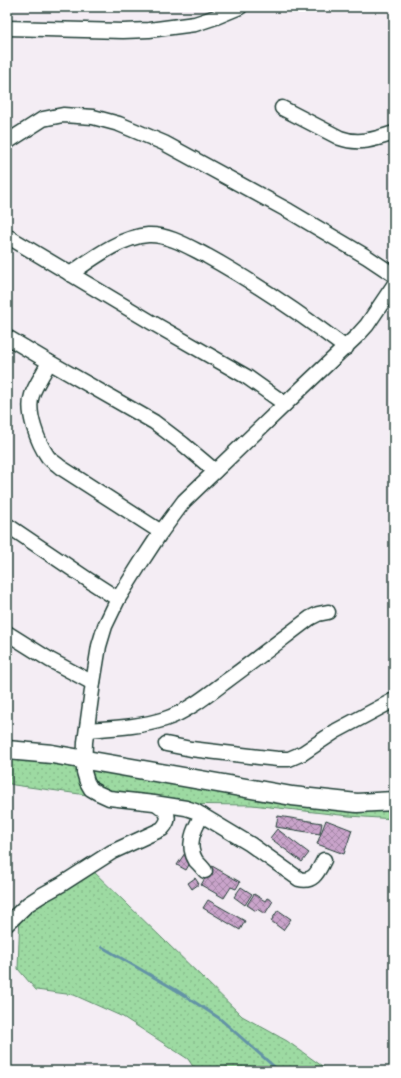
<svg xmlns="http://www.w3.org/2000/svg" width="401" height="1078" viewBox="0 0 401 1078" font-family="'Patrick Hand',sans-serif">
	<defs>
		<pattern id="grass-dots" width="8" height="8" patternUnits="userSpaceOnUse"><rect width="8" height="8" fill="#9ddaa2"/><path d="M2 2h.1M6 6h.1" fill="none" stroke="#87bc8c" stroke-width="1.8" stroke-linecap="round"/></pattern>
		<pattern id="building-cross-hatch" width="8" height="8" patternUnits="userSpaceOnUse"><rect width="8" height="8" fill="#c9a3ca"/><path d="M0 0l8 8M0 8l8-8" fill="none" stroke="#a386a5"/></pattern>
	</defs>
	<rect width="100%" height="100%" fill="#f4edf4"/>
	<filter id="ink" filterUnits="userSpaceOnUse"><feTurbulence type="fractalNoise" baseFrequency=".025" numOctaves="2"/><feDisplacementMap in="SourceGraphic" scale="8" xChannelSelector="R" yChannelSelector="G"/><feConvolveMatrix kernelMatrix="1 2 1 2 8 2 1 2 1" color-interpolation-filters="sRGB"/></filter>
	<g filter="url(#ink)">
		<!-- grass -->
		<g fill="url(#grass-dots)" stroke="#5e8c6b">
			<path d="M7,750L394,801V819L349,816L252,805L157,804L109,798L14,785L7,783Z"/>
			<path d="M89,867L242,1016L287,1041L329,1071H196L188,1059L123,1017L74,995L36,990L18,969L20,912Z"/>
		</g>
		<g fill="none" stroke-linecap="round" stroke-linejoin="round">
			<!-- stream -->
			<path stroke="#6393a6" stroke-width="3" d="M102,947L176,990L219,1018L279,1071"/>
		</g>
		<!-- building -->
		<g fill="url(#building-cross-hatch)" stroke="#1f3d34">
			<path d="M278,816L322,823L320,834L276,827Z"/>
			<path d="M326,820L352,830L344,854L317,844Z"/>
			<path d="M277,829L309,853L302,862L270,838Z"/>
			<path d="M185,853L193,858L186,870L177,865Z"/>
			<path d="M212,866L240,882L236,889L231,887L224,898L201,885Z"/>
			<path d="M195,878L199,884L192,889L188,883Z"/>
			<path d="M241,887L252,894L245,905L234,897Z"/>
			<path d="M254,894L265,901L267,898L273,901L265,914L257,909L256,911L247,905Z"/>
			<path d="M208,900L245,921L240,930L203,908Z"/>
			<path d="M278,910L291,919L283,930L271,921Z"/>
		</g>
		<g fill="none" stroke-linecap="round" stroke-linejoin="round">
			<defs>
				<g id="minor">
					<path d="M7,28L123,31L149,30L195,24L216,17L240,7"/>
					<path d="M282,108L340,138C359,145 376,139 394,133"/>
					<path d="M7,142L43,119L63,115L93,117L119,124L164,143L289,211L367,257L394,275"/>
					<path d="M7,236L151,322L247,377L285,404"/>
					<path d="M70,274C92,259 120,237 148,235C168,234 189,247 207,256C256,283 301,314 346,348"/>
					<path d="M7,337L49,362L154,422L183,444L215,471"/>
					<path d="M49,362C44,373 36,384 32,395C26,412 38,443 48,457C51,461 56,463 60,467L161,532"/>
					<path d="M7,525L90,581L118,599"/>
					<path d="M7,633L50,660L93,683"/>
					<path d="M87,730C113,728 140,727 165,719C185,713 208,695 225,682C254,661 282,639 310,618L318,614L328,612"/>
					<path d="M166,744L191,749L259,757L278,759H289L303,753L336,731L394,700"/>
					<path d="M202,815C194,829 186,845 196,861C199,864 202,867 205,871"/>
					<path d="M324,860C318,871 314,883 299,879L250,844L195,811L186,808L154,803L109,798L98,793L91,789L87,782L84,772L85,742L93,683L99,646L105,626L118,599L140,564L161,532L184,501L301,389L358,335L367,325L394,285"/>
					<path d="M7,924L28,904L42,895L62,884L112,852L162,829C172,818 168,812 157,804"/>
				</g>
				<path id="major" d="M7,750L52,754L292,796L357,803L394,801"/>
			</defs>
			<!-- minor casing -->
			<use href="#minor" stroke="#1f3d34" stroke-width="17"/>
			<!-- major casing -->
			<use href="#major" stroke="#1f3d34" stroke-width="21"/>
			<!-- minor -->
			<use href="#minor" stroke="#fff" stroke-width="14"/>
			<!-- major -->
			<use href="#major" stroke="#fff" stroke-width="18"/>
		</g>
	</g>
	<!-- margin -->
	<rect width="401" height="1078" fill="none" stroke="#fff" stroke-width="24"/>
	<rect x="12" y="12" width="377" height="1054" fill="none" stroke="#1f3d34" stroke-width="1.5" filter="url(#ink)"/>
</svg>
